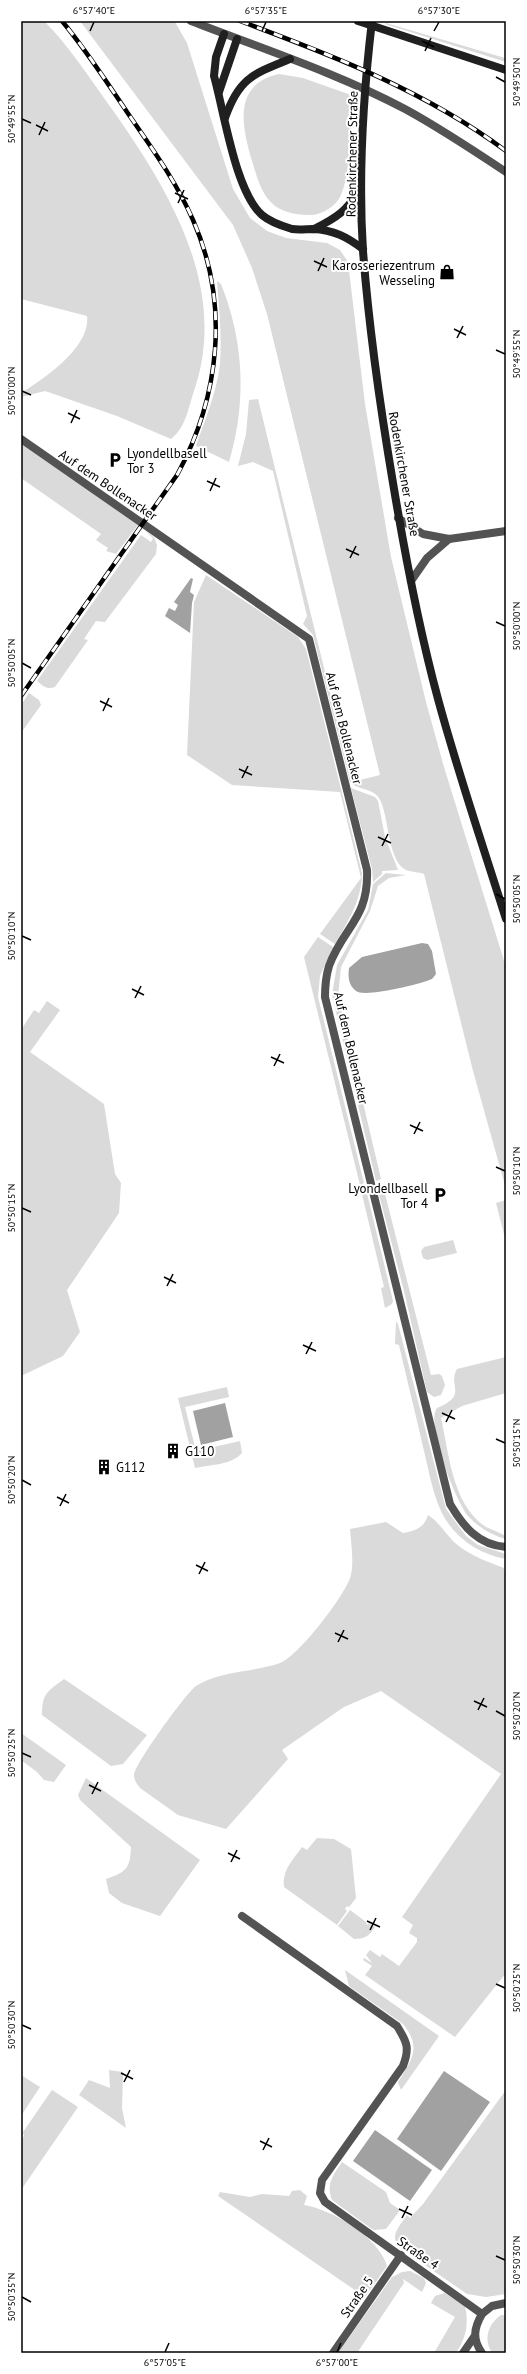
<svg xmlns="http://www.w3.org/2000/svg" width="527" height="2374" viewBox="0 0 527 2374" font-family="'PT Sans',sans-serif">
	<rect width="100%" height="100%" fill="#fff"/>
	<!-- green -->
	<g fill="#dadada">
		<path d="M21,21H44C69,46 88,76 109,105C168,188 231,289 193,394C188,410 185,428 171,439L117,416L45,391L21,397V393C44,379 91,347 87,316L21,299Z"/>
		<path d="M80,21L175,22L187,43L233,189L250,218L267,231L286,238L327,243L340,250L348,262L365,404L391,557L426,702L444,767L506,967V1189L473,1071L424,874C419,872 411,872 406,870C387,861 389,813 379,798C373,788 357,790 350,782L313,635L303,624L307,616L273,471L253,462L238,466L246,434L249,400L258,399L352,782L380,775L267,314L252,268L233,225Z"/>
		<path d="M386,23L505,58L506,62L385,24Z"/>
		<path d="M279,74L303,78L351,95C350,123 352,173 340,197C336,206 322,214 313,215C299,215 287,214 275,206C261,195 257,177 252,161C242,127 232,84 279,74Z"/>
		<path d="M217,281L221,284C244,341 247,402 229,462L196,446C205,420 217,391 220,364C222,336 219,308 217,281Z"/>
		<path d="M21,444L138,525L116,554L106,551L108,548L96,540L101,534L21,478Z"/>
		<path d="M144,530L154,537L157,545L156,554L105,622L96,621L84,639L88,640L55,687C47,690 43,686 37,681L141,535L151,542L153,538Z"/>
		<path d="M206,575L298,637L306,649L362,873C362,900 348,921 335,944L320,934L361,878L340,792L232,785L187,755L194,602Z"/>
		<path d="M29,693L39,700L41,705L21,733V705Z"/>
		<path d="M351,788L375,797L378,801L385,837L398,870L382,871V874L373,882L372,869Z"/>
		<path d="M386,873L406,875L389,878L378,886L370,911L341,967L338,996L381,1179L376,1181L332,995L337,965L368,910L373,884Z"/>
		<path d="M318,937L333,947L320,976L318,997L364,1183L360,1185L304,957Z"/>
		<path d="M47,1001L60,1010L30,1052L104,1104L115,1174L121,1183L119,1213L67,1290L80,1332L63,1356L21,1376V1030L34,1010L39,1013Z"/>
		<path d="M383,1186L431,1375L439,1374L442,1376L445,1385L441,1395L434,1397L427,1392L404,1291L377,1187Z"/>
		<path d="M366,1189L393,1301L392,1304L385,1308L381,1288L384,1287L361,1190Z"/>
		<path d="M506,1200V1242L496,1203Z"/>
		<path d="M453,1240L457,1253L427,1260L423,1258L421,1251L424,1247Z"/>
		<path d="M396,1321L398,1324L446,1509L466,1536L478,1545L506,1554V1559C483,1555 462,1543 448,1523C434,1503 430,1475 424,1451C416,1416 407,1380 399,1345L395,1344Z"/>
		<path d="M506,1357V1393L462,1406L441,1418C449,1453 452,1505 486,1527C493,1530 500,1533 506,1536V1539C493,1536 478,1527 469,1517C456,1503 425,1423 437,1408C469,1395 447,1386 457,1369Z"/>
		<path d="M227,1387L229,1397L185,1407L196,1451L240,1441L242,1453C232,1465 209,1465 195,1468L178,1398Z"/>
		<path d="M428,1515C439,1522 445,1533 454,1542C468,1555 486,1561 504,1568L506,1582V1973L455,2037L365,1975L372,1966L363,1960L364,1958L372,1963L366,1955L370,1950L380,1957L382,1954L399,1966L417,1942V1938L409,1933L413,1925L402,1917L501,1774L381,1691L344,1707L282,1750L288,1759L226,1829L178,1815L140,1788C137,1784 134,1780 134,1775C134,1765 186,1693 196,1686C218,1671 255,1672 280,1663C298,1657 347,1593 351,1575C354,1561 351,1543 350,1529L386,1522L403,1533C415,1531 424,1528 428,1515Z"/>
		<path d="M64,1679L147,1735L123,1764L111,1766L42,1715C42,1693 48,1691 64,1679Z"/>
		<path d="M21,1733L66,1765L54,1782L44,1780L37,1772L21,1760Z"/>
		<path d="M86,1778L200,1860L160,1916L122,1903L109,1893L106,1879C127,1872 130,1868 131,1847L80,1800L78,1795Z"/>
		<path d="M317,1838L334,1839L351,1849L356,1898L349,1907L347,1906L345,1909L347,1911L337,1925L284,1887C282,1870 293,1860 302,1847L307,1850Z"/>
		<path d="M350,1910L366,1922L367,1925L369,1923L375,1927C369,1936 365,1939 354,1939L338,1926Z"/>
		<path d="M345,1970L439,2036L401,2090L398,2082C412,2060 422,2047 403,2024L349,1986Z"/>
		<path d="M109,2070L123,2072L122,2108L126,2128L79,2095L89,2080L110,2088Z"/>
		<path d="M21,2075L40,2087L21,2116Z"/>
		<path d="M52,2090L78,2107L21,2190V2141L24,2136L23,2132Z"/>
		<path d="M506,2090V2294L486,2297L467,2294L399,2247C389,2235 400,2226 407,2215L410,2218L423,2204Z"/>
		<path d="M342,2162L386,2192L390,2203L400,2210L386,2229L374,2230L369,2227L332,2200C326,2184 333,2175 342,2162Z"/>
		<path d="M300,2190L307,2196L304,2205C331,2209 379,2237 387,2266L365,2297L218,2196L220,2192L250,2197L262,2194L289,2196L292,2191Z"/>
		<path d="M410,2271L424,2278L426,2283L422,2292L403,2279L404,2283L357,2353H338L392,2277L402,2272Z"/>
		<path d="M445,2293L465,2306C469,2324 466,2338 456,2353H434L455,2317L431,2303L435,2296Z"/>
		<path d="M501,2315H506L505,2353H492C483,2339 488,2324 501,2315Z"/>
	</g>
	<!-- water -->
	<g fill="#a1a1a1">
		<path d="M191,578L193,579L190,592L194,595L192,603L190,633L165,616L169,608L175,611L178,605L174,602Z"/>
		<path d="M422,943L428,944L432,951L436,974L432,979C421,984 364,998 356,991C348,985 348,976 349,968L362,957Z"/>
		<path d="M225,1403L233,1437L201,1445L193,1411Z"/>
		<path d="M444,2071L490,2102L441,2171L397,2139Z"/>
		<path d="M375,2130L432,2170L410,2201L353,2161Z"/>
	</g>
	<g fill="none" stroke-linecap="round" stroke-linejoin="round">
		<!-- minor -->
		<g stroke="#535353" stroke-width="8">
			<path d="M191,21C263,49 337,73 405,109C440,128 473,150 506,172"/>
			<path d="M21,439L309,639L367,870C369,919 343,927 329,966C326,976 325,986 325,997L450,1504C463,1526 478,1545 506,1547"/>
			<path d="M398,518L423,534L449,539L506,531"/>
			<path d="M411,581L427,558L449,539"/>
			<path d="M242,1916L397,2026C407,2042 410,2048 403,2066L322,2180L320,2193L325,2202L482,2314L492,2306L506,2303"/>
			<path d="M333,2353L401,2255"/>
			<path d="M463,2353L474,2337"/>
			<path d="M482,2353C472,2339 474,2328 482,2314"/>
		</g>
		<!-- secondary -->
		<g stroke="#202020" stroke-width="8">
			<path d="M358,21L506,70"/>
			<path d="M372,21C363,97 358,174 363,251C369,329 380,406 393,483C405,555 419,629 438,699C458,773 483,846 506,919"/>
			<path d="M224,34L216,57L214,76C224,111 235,191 262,215C270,222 282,226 292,229C299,230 307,229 313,229C334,230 347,237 363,249"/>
			<path d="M219,92L237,39"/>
			<path d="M225,118C239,78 253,74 290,59"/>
			<path d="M314,229C338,217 346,211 361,189"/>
		</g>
		<defs>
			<g id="rail">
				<path d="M240,21C334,56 425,91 506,151"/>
				<path d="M21,696L177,475C220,396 230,304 193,220C176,181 151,147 127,112C106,81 86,50 62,21"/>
			</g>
		</defs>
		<!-- rail casing -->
		<use href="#rail" stroke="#000" stroke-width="4.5"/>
		<!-- rail -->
		<use href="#rail" stroke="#fff" stroke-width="3" stroke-dasharray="9" stroke-linecap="butt"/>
	</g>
	<!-- ticks -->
	<path fill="none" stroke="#000" stroke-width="1.5" d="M90,31L94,22M262,31L266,22M434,31L439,22M422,41L434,47M425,51L431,38M496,77L505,82M22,119L31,123M36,125L48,131M39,135L45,122M175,193L188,199M178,203L184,190M314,261L327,267M318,271L324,258M454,329L466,335M457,338L463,326M496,350L505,354M22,391L31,395M68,413L80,419M71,423L77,410M207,481L220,487M210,491L216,478M346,549L359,555M350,558L356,546M496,622L505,626M22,663L31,668M100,701L112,707M103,711L109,698M239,769L252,775M242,778L248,766M378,837L391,843M382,846L388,834M496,894L505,899M22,936L31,940M132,989L144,995M135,998L141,986M271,1057L284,1063M274,1066L280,1054M410,1125L423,1131M414,1134L420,1122M496,1167L505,1171M22,1208L31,1212M164,1277L176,1283M167,1286L173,1274M303,1345L316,1351M306,1354L312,1342M442,1413L455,1419M446,1422L452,1410M496,1439L505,1443M22,1480L31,1485M57,1497L69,1503M60,1506L66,1494M196,1565L208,1571M199,1574L205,1562M335,1633L348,1639M338,1642L344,1630M474,1701L487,1707M478,1710L484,1698M496,1711L505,1716M22,1753L31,1757M89,1785L101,1791M92,1794L98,1782M228,1853L240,1859M231,1862L237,1850M367,1921L380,1927M370,1930L376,1918M496,1984L505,1988M22,2025L31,2029M121,2073L133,2079M124,2082L130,2070M260,2141L272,2147M263,2150L269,2138M399,2209L412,2215M402,2218L408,2206M496,2256L505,2260M22,2297L31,2302M165,2352L169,2343M337,2352L341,2343"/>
	<!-- icons -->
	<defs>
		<symbol id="shop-bare" viewBox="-9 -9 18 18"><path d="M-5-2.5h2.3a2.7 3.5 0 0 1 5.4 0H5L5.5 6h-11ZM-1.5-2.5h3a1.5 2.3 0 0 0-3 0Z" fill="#000" stroke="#fff" stroke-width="2.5" paint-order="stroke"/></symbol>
		<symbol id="parking-bare" viewBox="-9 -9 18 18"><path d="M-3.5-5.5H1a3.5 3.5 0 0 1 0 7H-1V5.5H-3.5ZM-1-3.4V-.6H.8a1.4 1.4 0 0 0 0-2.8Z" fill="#000" stroke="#fff" stroke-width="2.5" paint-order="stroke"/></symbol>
		<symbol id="building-bare" viewBox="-9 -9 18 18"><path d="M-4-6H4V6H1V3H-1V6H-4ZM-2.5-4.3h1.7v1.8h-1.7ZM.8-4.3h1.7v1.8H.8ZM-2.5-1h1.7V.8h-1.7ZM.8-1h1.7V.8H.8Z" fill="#000" stroke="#fff" stroke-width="2.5" paint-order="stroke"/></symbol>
	</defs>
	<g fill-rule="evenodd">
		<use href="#shop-bare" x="436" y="261" width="22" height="22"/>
		<use href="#parking-bare" x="104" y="449" width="22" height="22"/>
		<use href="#parking-bare" x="429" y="1184" width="22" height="22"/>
		<use href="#building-bare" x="162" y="1440" width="22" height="22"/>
		<use href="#building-bare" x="93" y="1456" width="22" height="22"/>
	</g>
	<g text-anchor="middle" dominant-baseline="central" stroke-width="4" stroke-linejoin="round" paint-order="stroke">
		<!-- street labels -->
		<g font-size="13" fill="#000" stroke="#fff">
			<text transform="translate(352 154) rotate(-89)">Rodenkirchener Straße</text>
			<text transform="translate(404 474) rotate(80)">Rodenkirchener Straße</text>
			<text transform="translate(108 485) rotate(34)">Auf dem Bollenacker</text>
			<text transform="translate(344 728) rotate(76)">Auf dem Bollenacker</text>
			<text transform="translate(351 1048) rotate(77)">Auf dem Bollenacker</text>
			<text transform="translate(418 2253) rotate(35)">Straße 4</text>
			<text transform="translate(357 2297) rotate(-55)">Straße 5</text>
		</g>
		<!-- poi labels -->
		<g font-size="13" fill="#000" stroke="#fff" text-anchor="start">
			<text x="435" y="265" text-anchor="end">Karosseriezentrum<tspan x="435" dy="15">Wesseling</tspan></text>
			<text x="127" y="453">Lyondellbasell<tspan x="127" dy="15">Tor 3</tspan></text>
			<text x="428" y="1188" text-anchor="end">Lyondellbasell<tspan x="428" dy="15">Tor 4</tspan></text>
			<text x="185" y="1451">G110</text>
			<text x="116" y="1467">G112</text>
		</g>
	</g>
	<!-- border -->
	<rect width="527" height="2374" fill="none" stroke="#ffffff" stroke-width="44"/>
	<rect x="22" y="22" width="483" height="2330" fill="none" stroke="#000" stroke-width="1.5"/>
	<g font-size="10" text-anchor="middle" fill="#000">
		<text x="94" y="14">6°57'40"E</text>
		<text x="266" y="14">6°57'35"E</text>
		<text x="439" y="14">6°57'30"E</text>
		<text transform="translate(516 82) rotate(-90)" y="4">50°49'50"N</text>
		<text transform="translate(11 119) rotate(-90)" y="4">50°49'55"N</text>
		<text transform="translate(516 354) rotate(-90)" y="4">50°49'55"N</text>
		<text transform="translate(11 391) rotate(-90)" y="4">50°50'00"N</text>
		<text transform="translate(516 626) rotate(-90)" y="4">50°50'00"N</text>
		<text transform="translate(11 663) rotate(-90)" y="4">50°50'05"N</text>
		<text transform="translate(516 899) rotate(-90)" y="4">50°50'05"N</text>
		<text transform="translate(11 936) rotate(-90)" y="4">50°50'10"N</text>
		<text transform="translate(516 1171) rotate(-90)" y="4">50°50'10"N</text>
		<text transform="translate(11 1208) rotate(-90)" y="4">50°50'15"N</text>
		<text transform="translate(516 1443) rotate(-90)" y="4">50°50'15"N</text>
		<text transform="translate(11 1480) rotate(-90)" y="4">50°50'20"N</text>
		<text transform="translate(516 1716) rotate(-90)" y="4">50°50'20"N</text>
		<text transform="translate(11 1753) rotate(-90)" y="4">50°50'25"N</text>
		<text transform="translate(516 1988) rotate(-90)" y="4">50°50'25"N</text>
		<text transform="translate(11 2025) rotate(-90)" y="4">50°50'30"N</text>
		<text transform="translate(516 2260) rotate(-90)" y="4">50°50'30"N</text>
		<text transform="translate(11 2297) rotate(-90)" y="4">50°50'35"N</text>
		<text x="165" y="2366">6°57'05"E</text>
		<text x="337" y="2366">6°57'00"E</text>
	</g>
</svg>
